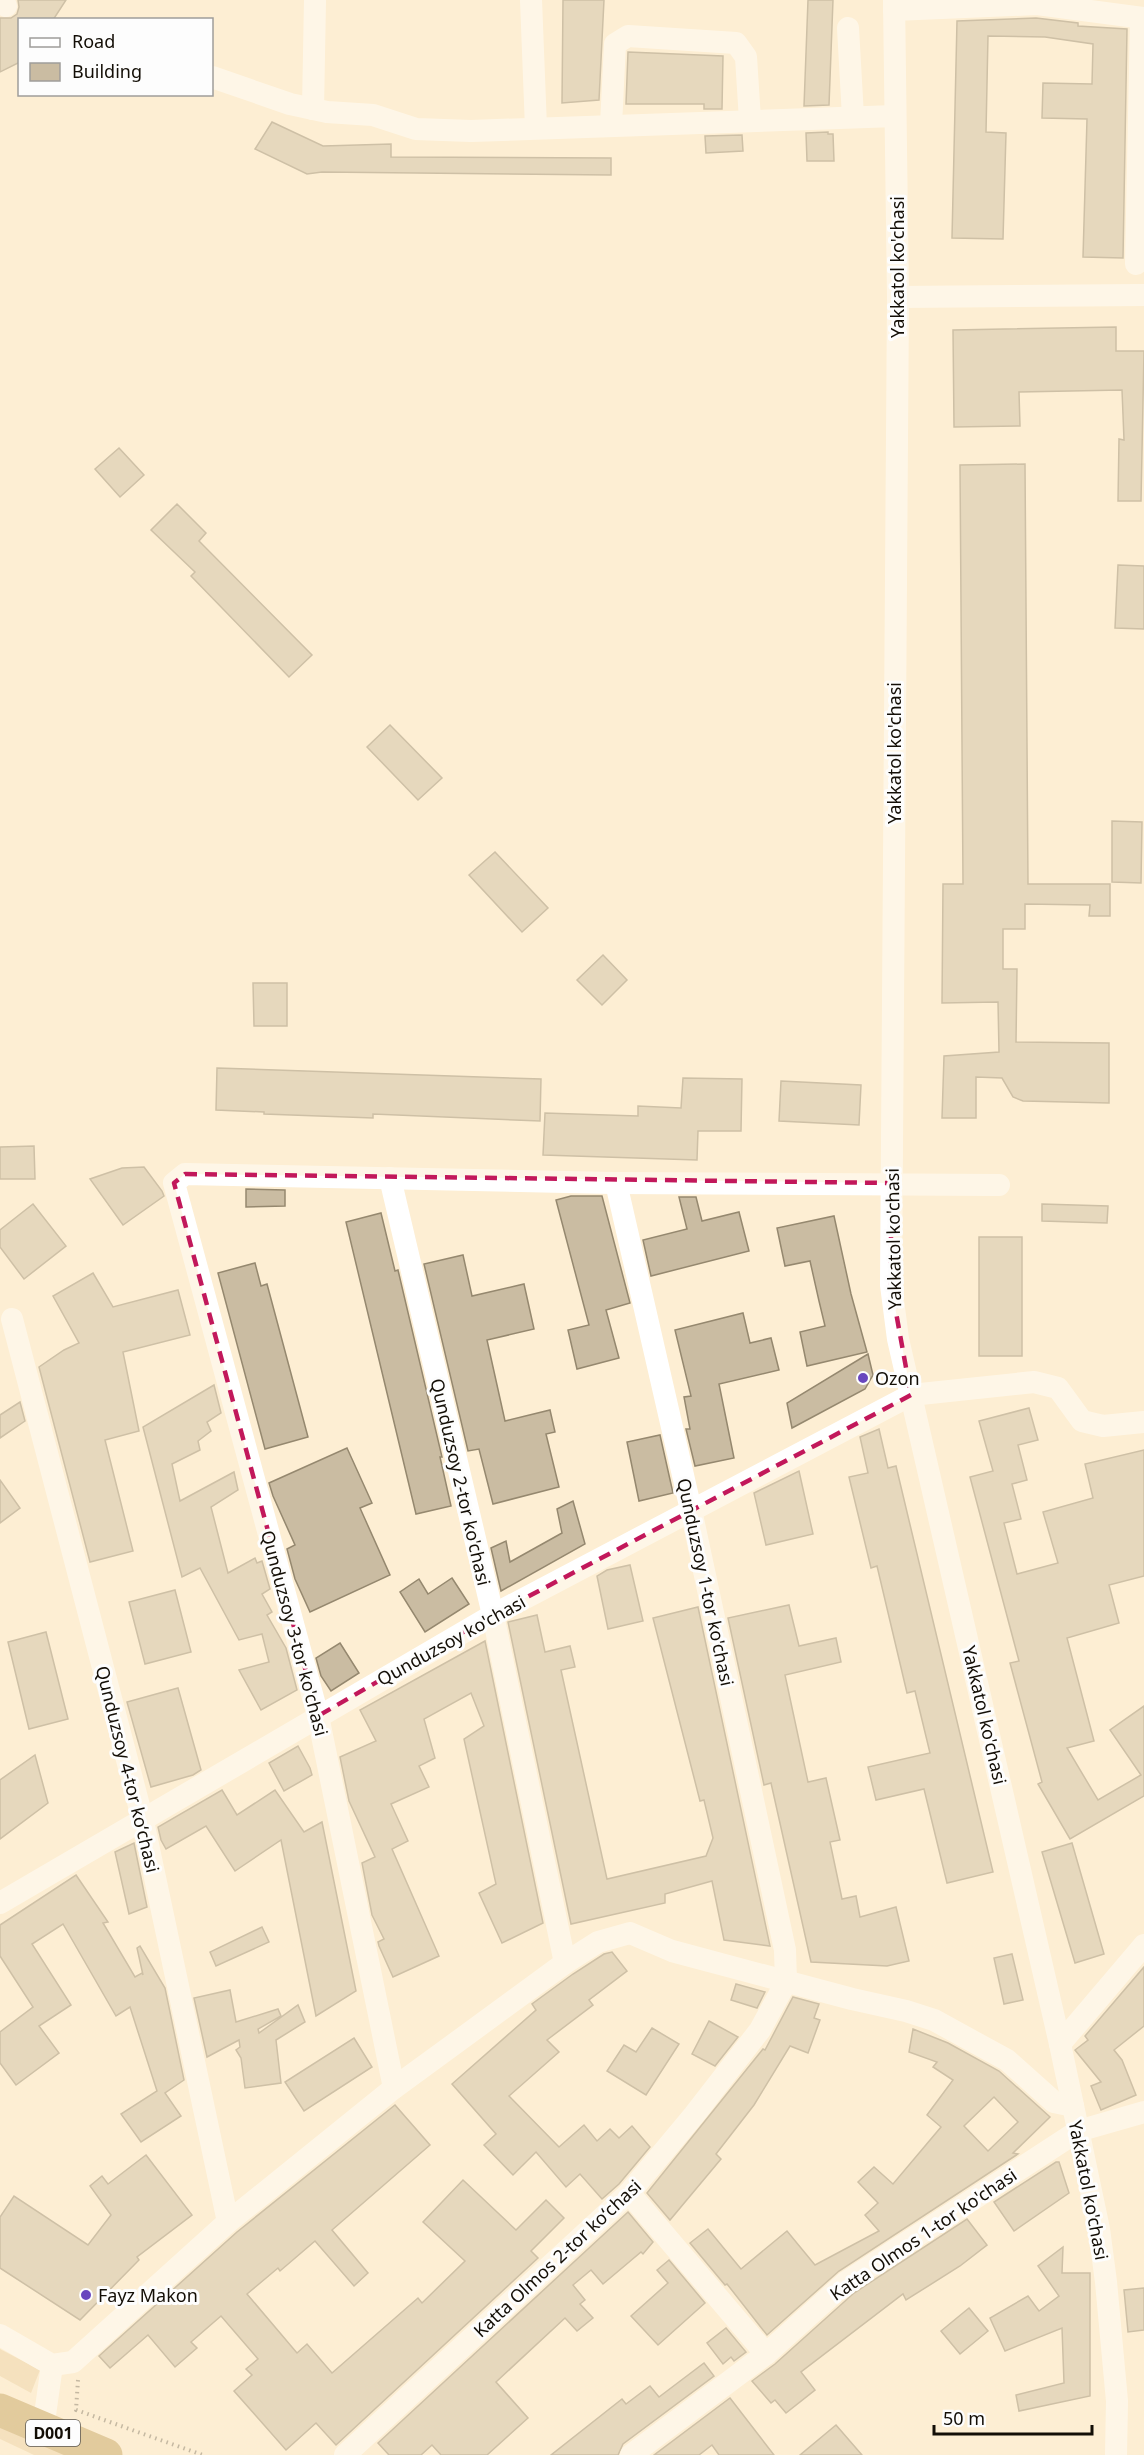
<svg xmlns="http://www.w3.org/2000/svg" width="1144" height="2455" viewBox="0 0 1144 2455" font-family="'Noto Sans',sans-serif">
	<rect width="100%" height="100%" fill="#fdeed3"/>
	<!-- green -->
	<g fill="#ebd1a5">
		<path d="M0,2349L40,2370L31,2393L0,2376Z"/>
		<path d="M0,2425L68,2455H34L0,2439Z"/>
	</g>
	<!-- building -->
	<g fill="#cabca2" stroke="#95886f" stroke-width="1.5" fill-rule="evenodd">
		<path d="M18,0H66L53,20H20V62L0,72V18H11L17,14L19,7Z"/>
		<path d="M563,0H604L599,100L562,103Z"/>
		<path d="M808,0H833L829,105L804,106Z"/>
		<path d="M1036,18L1078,23V26L1127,29L1123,258L1083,257L1087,119L1042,118L1043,83L1092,84L1093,44L1045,37L988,36L986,132L1006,133L1003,239L952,238L957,21Z"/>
		<path d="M628,52L723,56L722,109H704V104H626Z"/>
		<path d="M272,122L323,146L391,144V157L611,158V175L322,172L307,174L255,149Z"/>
		<path d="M828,132V134H833L834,161H807L806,133Z"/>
		<path d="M742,135L743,151L706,153L705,136Z"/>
		<path d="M1116,327V351H1144L1141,501H1118L1119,439L1124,440L1122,390L1019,392L1020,426L954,427L953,330Z"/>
		<path d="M119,448L144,475L120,497L95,469Z"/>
		<path d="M1025,464L1028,884H1110V916H1089L1090,905L1025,904V929H1003V969H1017L1016,1042L1109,1043V1103L1023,1101L1013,1097L1002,1078L976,1077V1118H942L944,1056L999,1052L998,1002L942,1003L943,884H963L960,465Z"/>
		<path d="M177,504L206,533L199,541L312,655L289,677L191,576L195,572L151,530Z"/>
		<path d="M1118,565L1144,566V629L1115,628Z"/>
		<path d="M390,725L442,778L418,800L367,747Z"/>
		<path d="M1112,821L1142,822L1141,883L1112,882Z"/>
		<path d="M495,852L548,908L522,932L469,875Z"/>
		<path d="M603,955L627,980L602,1005L577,980Z"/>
		<path d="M253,983H287V1026H254Z"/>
		<path d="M217,1068L541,1079L540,1121L373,1114V1118L264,1114V1112L216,1110Z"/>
		<path d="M683,1078L742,1079L741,1131H698L697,1160L543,1155L545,1113L638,1116V1106L681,1108Z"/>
		<path d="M781,1081L861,1085L859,1125L779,1121Z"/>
		<path d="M34,1146L35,1179H0V1147Z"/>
		<path d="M144,1167L162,1191L164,1196L123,1225L90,1179L122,1168Z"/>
		<path d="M246,1189L285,1190V1206L246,1207Z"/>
		<path d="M571,1196H602L630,1303L606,1310L619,1358L577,1369L568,1330L589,1325L556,1200Z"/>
		<path d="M679,1197H696L702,1221L739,1212L749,1251L651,1276L643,1240L687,1229Z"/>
		<path d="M33,1204L66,1246L24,1279L0,1247V1230Z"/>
		<path d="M1042,1204L1108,1206L1107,1223L1042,1221Z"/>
		<path d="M381,1213L395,1271L398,1270L442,1457H440L451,1506L416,1514L346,1222Z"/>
		<path d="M834,1216L851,1294L867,1352L807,1366L800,1332L825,1326L819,1301L810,1261L785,1266L777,1228Z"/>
		<rect x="979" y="1237" width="43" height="119"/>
		<path d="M463,1255L472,1296L524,1284L534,1329L487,1340L505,1421L550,1410L555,1432L546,1434L559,1487L493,1504L479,1449L468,1451L424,1264Z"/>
		<path d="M255,1263L261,1286L267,1284L308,1437L265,1449L218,1273Z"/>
		<path d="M93,1273L113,1307L178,1290L190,1335L123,1352L139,1431L105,1440L133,1551L90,1562L39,1367L64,1350L79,1343L53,1296Z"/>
		<path d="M743,1313L750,1343L771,1338L779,1370L719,1384L734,1458L695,1466L686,1429H690L684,1397L691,1396L675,1330Z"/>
		<path d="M868,1354L873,1375L865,1389L792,1428L787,1403Z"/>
		<path d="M214,1385L221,1413L207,1422L211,1431L198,1441L200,1450L172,1464L180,1501L234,1472L238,1490L211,1507L228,1573L255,1558L257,1563L262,1561L270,1589L262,1594L272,1612L267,1615L286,1648L297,1690L261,1710L239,1670L269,1662L262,1634L239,1640L200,1568L182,1577L143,1427Z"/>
		<path d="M20,1402L25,1421L0,1438V1415Z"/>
		<path d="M1029,1408L1038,1440L1018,1445L1027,1480L1012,1484L1021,1519L1004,1523L1017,1574L1058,1563L1043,1512L1093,1498L1085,1464L1144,1450V1576L1109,1585L1119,1623L1067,1638L1094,1741L1067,1748L1098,1800L1141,1775L1110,1730L1144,1706V1796L1070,1839L1038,1784L1042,1782L1010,1663L1019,1661L970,1477L993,1471L979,1421Z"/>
		<path d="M879,1429L888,1468L896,1466L993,1872L947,1883L924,1789L876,1800L868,1767L930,1753L915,1691L907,1693L877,1566L871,1568L849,1477L868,1473L860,1437Z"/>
		<path d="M660,1435L673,1493L639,1501L627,1442Z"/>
		<path d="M347,1448L372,1503L360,1508L390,1575L310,1612L295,1579L287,1549L295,1545L273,1496L269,1483Z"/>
		<path d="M799,1471L813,1534L766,1545L754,1493Z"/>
		<path d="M0,1480L20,1508L0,1523Z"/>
		<path d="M573,1501L585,1544L501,1591L491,1548L506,1541L510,1562L562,1533L557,1509Z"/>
		<path d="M630,1565L643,1621L608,1629L597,1576L607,1570Z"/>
		<path d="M452,1578L469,1604L425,1632L400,1592L419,1579L428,1594Z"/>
		<path d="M175,1590L191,1652L145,1664L129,1602Z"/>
		<path d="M789,1605L799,1646L836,1638L841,1662L785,1675L808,1782L826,1778L840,1840L830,1842L842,1899L856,1896L860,1917L896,1907L909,1961L887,1966L811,1962L771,1783L764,1785L728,1618Z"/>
		<path d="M698,1607L770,1946L724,1940L712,1881L665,1894V1903L571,1924L508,1622L537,1615L545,1652L570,1646L575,1667L561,1670L607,1879L706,1856L713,1838L704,1800L700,1801L653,1618Z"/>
		<path d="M46,1632L68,1719L29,1729L8,1642Z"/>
		<path d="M485,1641L543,1923L502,1943L479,1893L496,1884L464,1739L484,1726L471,1693L424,1719L435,1758L419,1766L429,1787L391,1804L408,1841L392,1849L439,1956L393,1977L379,1946L378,1942L384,1939L372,1915L362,1863L375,1857L349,1801L340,1757L376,1741L360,1710Z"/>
		<path d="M340,1643L359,1673L331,1691L321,1676L316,1658Z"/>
		<path d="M178,1688L201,1770L193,1775L151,1787L127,1702Z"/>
		<path d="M298,1746L310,1768L312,1775L284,1791L269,1763Z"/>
		<path d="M35,1755L48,1803L0,1839V1780Z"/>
		<path d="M222,1790L237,1815L275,1790L304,1832L322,1822L356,1991L316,2016L281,1840L235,1871L206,1826L166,1849L161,1840L158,1827Z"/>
		<path d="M134,1843L147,1907L129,1914L115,1852Z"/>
		<path d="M1072,1843L1104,1954L1075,1963L1042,1852Z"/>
		<path d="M76,1875L108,1922L103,1923L135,1977L142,1973L143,1975L137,1948L140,1946L165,1988L184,2080L165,2093L181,2116L141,2142L121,2114L157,2091L130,2007L116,2016L63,1924L32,1944L71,2005L39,2026L59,2053L16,2085L0,2063V2032L33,2007L0,1956V1925Z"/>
		<path d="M262,1927L269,1942L216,1966L210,1952Z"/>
		<path d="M612,1952L627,1971L589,2000L593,2005L547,2040L559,2052L509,2096L559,2147L584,2125L597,2141L610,2129L619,2138L632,2126L650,2147L619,2184L602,2199L580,2174L566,2187L536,2152L513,2175L484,2145L496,2134L452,2084L536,2010L532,2004L573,1974L604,1954Z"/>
		<path d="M1012,1954L1023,2000L1004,2004L994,1958Z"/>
		<path d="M1144,1967V2026L1114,2050L1122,2060L1136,2095L1101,2110L1091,2086L1101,2082L1075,2050L1088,2040L1085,2036Z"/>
		<path d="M736,1984L765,1992L757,2008L731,2000Z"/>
		<path d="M230,1990L236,2022L278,2009L281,2016L258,2029L259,2033L298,2005L305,2022L276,2040L281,2083L245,2088L241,2058L236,2050L240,2047L239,2040L207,2057L194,1998Z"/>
		<path d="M793,1997L819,2004L814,2018L820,2020L808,2053L790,2046L754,2105L716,2154L721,2159L670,2220L647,2193L763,2049L765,2050Z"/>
		<path d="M709,2021L738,2037L715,2066L692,2054Z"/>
		<path d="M652,2028L679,2044L646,2095L607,2071L624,2045L636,2052Z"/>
		<path d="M913,2029L948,2043L999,2071L1050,2117L1013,2153L1018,2154L839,2271L767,2335L727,2284L725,2285L690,2243L708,2229L741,2269L787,2231L815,2265L879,2231L865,2215L878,2203L858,2182L874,2167L893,2184L941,2127L927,2115L953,2080L933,2067L937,2062L909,2052ZM994,2097L1018,2122L988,2151L964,2126Z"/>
		<path d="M354,2038L372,2067L304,2111L285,2082Z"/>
		<path d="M395,2105L430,2145L332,2230L368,2273L354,2286L315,2241L280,2271L278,2268L247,2294L297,2353L307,2344L332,2373L418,2298L422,2303L465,2261L423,2222L463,2180L516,2230L546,2200L564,2218L531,2251L538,2258L336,2445L316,2423L286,2450L234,2391L252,2375L246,2369L258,2359L221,2316L191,2342L197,2348L175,2367L148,2335L110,2368L99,2356L237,2232Z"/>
		<path d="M146,2155L192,2215L137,2257L139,2260L80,2320L0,2268V2217L14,2196L88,2245L111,2215L90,2186L102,2176L108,2184Z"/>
		<path d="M1056,2162H1059L1069,2193L1014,2231L994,2202Z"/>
		<path d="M628,2212L653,2242L643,2254L641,2252L603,2284L591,2270L573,2285L585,2300L580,2304L593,2318L577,2331L565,2318L496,2382L528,2418L487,2455H441L432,2445L421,2455H389L378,2443Z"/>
		<path d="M967,2219L987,2245L960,2266L906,2300L903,2294L801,2372L815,2390L786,2413L775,2400L771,2403L752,2381L775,2364L854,2293Z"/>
		<path d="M1063,2247L1062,2273H1090V2396L1019,2411L1016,2395L1064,2383L1062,2328L1005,2351L990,2318L1028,2296L1039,2311L1059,2296L1038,2266Z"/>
		<path d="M669,2260L705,2303L658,2345L631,2316L668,2283L657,2270Z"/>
		<path d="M1144,2288V2330L1128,2332L1124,2290Z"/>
		<path d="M969,2308L988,2331L960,2354L941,2331Z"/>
		<path d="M726,2328L746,2352L734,2361L731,2357L723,2364L707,2343Z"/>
		<path d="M704,2363L714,2376L623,2444L618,2455H551L622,2399L626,2404L650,2386L659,2397Z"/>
		<path d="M730,2398L774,2455H719L712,2445L699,2455H654Z"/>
		<path d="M836,2425L862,2455H800Z"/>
	</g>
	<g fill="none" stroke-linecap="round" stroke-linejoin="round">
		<!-- path -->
		<path stroke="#817766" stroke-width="4" stroke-dasharray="1.5 4.5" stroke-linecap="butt" d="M78,2380L76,2410L203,2455"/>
		<!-- minor -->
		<g stroke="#fff" stroke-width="22">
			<path d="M3,0L6,6"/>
			<path d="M531,0L536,128"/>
			<path d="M894,0L898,297L891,1285L898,1339L1060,2044L1099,2229L1106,2282L1117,2401L1116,2455"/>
			<path d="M894,10L1037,4L1144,18"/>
			<path d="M848,28L853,117"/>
			<path d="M212,77L290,104L327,112L373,115L416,129L471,131L895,116"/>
			<path d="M313,109L315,0"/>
			<path d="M611,125L615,44L628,36L736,43L746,57L750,120"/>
			<path d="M1136,264L1141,18"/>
			<path d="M898,297L1144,295"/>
			<path d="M390,1178L493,1615L565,1963"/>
			<path d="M12,1319L143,1821L228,2222"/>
			<path d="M0,1903L493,1615L911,1395L1034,1382L1058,1388L1082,1421L1103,1426L1144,1422"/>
			<path d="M1060,2044L1144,1945"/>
			<path d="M394,2088L318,1716L174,1183L185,1174L612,1183L999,1185"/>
			<path d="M629,2193L766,2354"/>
			<path d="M0,2335L52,2365L73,2362L228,2222L394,2088L565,1963L598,1942L630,1933L672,1951L852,1999L906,2011L934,2020L1007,2060L1054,2102L1073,2106"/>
			<path d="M43,2429L52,2365"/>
			<path d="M345,2455L629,2193L694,2115L760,2030L786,1982L785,1950L691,1510L616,1183"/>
			<path d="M631,2455L766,2354L846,2282L1078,2131L1144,2112"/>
		</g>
		<!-- highway -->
		<path stroke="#c29f5c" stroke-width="33" d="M0,2410L106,2455"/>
	</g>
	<!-- marked area -->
	<path d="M0 0H1144V2455H0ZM185,1174L891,1183V1285L911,1395L493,1615L318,1716L174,1183Z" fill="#fdeed3" fill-opacity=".55" fill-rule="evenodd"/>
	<path fill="none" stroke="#c2185b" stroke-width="4.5" stroke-dasharray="12 8" stroke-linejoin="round" d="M185,1174L891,1183V1285L911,1395L493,1615L318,1716L174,1183Z"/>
	<!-- markers -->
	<g fill="#6846be" stroke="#fdfdfd" stroke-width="2">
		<circle cx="863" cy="1378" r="6"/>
		<circle cx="86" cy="2295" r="6"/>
	</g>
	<g text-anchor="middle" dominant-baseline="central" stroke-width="6" stroke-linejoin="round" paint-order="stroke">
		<!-- shield labels -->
		<rect fill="#fdfdfd" stroke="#595650" stroke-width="1.5" x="26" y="2420" width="54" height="26" rx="4.5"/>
		<g font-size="16" font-weight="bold" fill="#130e06">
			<text x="53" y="2433">D001</text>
		</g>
		<!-- street labels -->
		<g font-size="18" fill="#130e06" stroke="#fdfdfd">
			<text transform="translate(897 267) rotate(-90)">Yakkatol ko'chasi</text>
			<text transform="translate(894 753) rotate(-90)">Yakkatol ko'chasi</text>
			<text transform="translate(893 1239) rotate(-91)">Yakkatol ko'chasi</text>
			<text transform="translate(461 1482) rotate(77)">Qunduzsoy 2-tor ko'chasi</text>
			<text transform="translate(706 1582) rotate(78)">Qunduzsoy 1-tor ko'chasi</text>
			<text transform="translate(295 1633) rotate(75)">Qunduzsoy 3-tor ko'chasi</text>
			<text transform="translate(451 1640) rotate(-29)">Qunduzsoy ko'chasi</text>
			<text transform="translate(985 1715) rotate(77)">Yakkatol ko'chasi</text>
			<text transform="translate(128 1769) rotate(76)">Qunduzsoy 4-tor koʻchasi</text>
			<text transform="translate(1089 2190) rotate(79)">Yakkatol ko'chasi</text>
			<text transform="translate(923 2234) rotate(-34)">Katta Olmos 1-tor ko'chasi</text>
			<text transform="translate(557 2258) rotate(-43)">Katta Olmos 2-tor koʻchasi</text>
		</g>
		<!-- poi labels -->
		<g font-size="18" fill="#130e06" stroke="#fdfdfd" text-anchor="start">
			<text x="875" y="1378">Ozon</text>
			<text x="98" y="2295">Fayz Makon</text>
		</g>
	</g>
	<!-- legend -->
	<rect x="18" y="18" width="195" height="78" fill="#fdfdfd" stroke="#9f9d9a" stroke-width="1.5"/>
	<rect x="30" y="38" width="30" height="9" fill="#ffffff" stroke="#9f9d9a" stroke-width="1.5"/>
	<text x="72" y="48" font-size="18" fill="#130e06">Road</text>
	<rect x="30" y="63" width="30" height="18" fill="#cabca2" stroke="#9f9d9a" stroke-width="1.5"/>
	<text x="72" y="78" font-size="18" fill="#130e06">Building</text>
	<!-- scale -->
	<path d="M934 2425v9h158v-9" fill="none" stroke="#130e06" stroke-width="3"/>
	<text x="943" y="2425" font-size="18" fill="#130e06" stroke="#fdfdfd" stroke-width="4.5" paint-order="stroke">50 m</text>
</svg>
